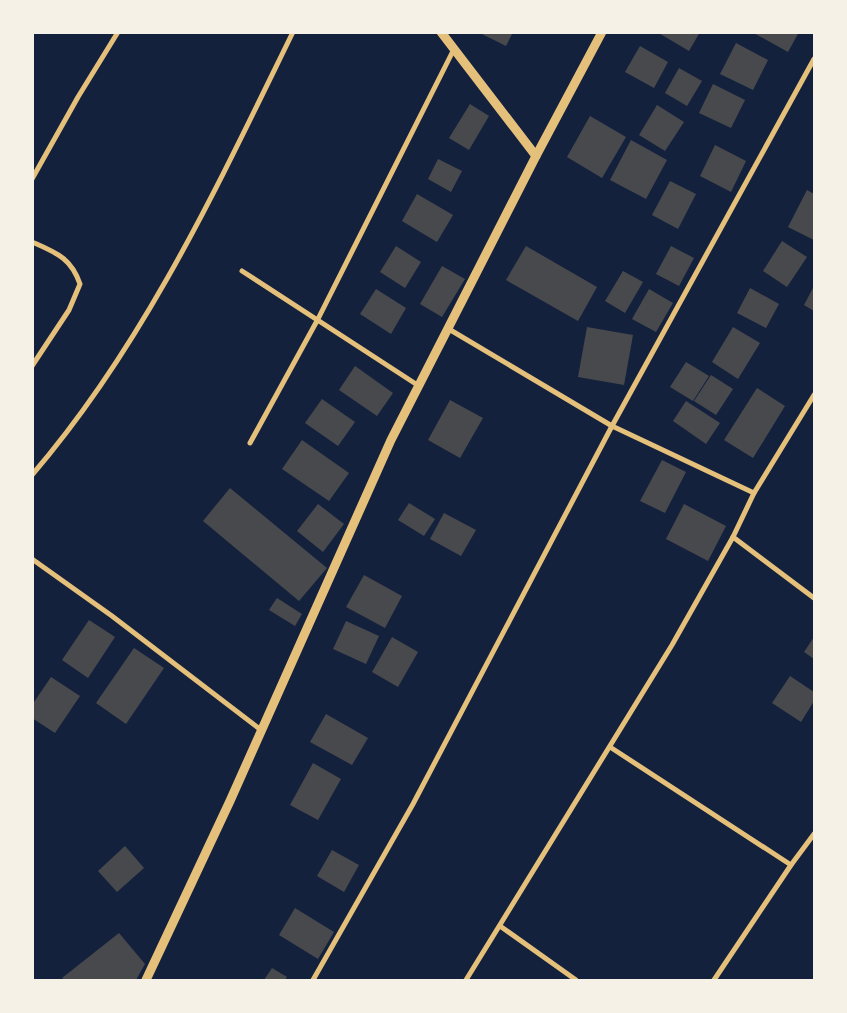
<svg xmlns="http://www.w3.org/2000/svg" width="847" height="1013" viewBox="0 0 847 1013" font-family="'Nunito Sans',sans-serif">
	<rect width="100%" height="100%" fill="#14213d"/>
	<!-- building -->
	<g fill="#48494c">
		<path d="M478,32H513L506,46Z"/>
		<path d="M657,32H700L689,51Z"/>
		<path d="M752,32H799L788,52Z"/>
		<path d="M736,43L768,60L753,90L720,74Z"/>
		<path d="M640,46L668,62L654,88L625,72Z"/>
		<path d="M679,68L702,81L687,106L665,93Z"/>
		<path d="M713,84L745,100L731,128L699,113Z"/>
		<path d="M470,104L489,116L469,150L449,138Z"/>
		<path d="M657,105L684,122L665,151L639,135Z"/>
		<path d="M590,116L626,137L602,178L567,157Z"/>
		<path d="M631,140L667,160L646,199L610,180Z"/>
		<path d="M715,145L746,161L731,192L700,176Z"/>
		<path d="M438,159L462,171L451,192L428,179Z"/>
		<path d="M670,181L696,194L678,229L652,215Z"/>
		<path d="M807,190L814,194V240L788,227Z"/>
		<path d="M417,194L453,215L437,242L402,221Z"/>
		<path d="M782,241L807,257L787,287L763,271Z"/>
		<path d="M396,246L421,262L405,288L380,272Z"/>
		<path d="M526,246L597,287L578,321L506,280Z"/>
		<path d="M671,246L694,258L679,286L656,274Z"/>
		<path d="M442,266L465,279L442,317L420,304Z"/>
		<path d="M623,271L643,282L625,313L605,301Z"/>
		<path d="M814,286V311L804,305Z"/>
		<path d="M750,288L779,304L766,328L737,313Z"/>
		<path d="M376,289L406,308L391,334L360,314Z"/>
		<path d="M649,289L673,303L656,332L632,319Z"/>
		<path d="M587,327L633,335L624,385L578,377Z"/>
		<path d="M733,327L760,343L738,379L712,362Z"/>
		<path d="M686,362L709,376L693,401L670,387Z"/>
		<path d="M355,366L393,393L377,416L339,390Z"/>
		<path d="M711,375L733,389L716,415L694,401Z"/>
		<path d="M757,388L785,406L753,458L724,440Z"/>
		<path d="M322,399L355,422L338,446L305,423Z"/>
		<path d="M450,400L483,418L460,458L428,440Z"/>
		<path d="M686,401L720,423L706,444L673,421Z"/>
		<path d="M302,440L349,473L329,501L282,469Z"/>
		<path d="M662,460L686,472L665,513L640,501Z"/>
		<path d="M230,488L327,568L299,601L203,521Z"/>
		<path d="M409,503L435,519L424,536L398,520Z"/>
		<path d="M318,504L344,524L323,552L297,531Z"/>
		<path d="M684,504L726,526L708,561L666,539Z"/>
		<path d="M444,513L476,530L461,556L430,539Z"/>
		<path d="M364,575L402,596L385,628L346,607Z"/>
		<path d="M277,598L302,614L295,626L269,610Z"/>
		<path d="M89,620L115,637L88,678L62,660Z"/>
		<path d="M346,621L379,636L366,664L333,649Z"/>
		<path d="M392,637L418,652L398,687L372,672Z"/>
		<path d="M814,637V659L804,652Z"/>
		<path d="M134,648L164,668L126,724L96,703Z"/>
		<path d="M790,676L814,692V701L801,722L772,703Z"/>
		<path d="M51,677L80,696L55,733L32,718V705Z"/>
		<path d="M326,714L368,738L352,765L310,742Z"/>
		<path d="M313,763L341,779L318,820L290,805Z"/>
		<path d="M125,846L144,868L117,892L98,871Z"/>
		<path d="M332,850L359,865L344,892L317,876Z"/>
		<path d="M295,908L334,932L318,959L279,935Z"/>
		<path d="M119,933L145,964L136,980H65L62,978Z"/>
		<path d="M272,968L287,977L285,980H264Z"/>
	</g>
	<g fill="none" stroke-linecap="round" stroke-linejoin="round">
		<!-- minor -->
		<g stroke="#e5c07b" stroke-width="5">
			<path d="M32,179L78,97L118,32"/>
			<path d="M32,242C57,253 71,258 80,284L69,310L32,366"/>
			<path d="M242,271L419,386"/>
			<path d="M447,328L612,426L754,493"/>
			<path d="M250,443L318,319L454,49"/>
			<path d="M32,475C144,345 218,185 293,32"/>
			<path d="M733,537L814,598"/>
			<path d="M32,559L112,616L261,730"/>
			<path d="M610,747L791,865"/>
			<path d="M500,926L576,980"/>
			<path d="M313,980L413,804L612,426L814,59"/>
			<path d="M466,980L672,645L733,537L754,493L814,395"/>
			<path d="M714,980L791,865L814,834"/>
		</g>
		<!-- tertiary -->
		<g stroke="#e5c07b" stroke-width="9">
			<path d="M441,32L536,156"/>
			<path d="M146,980L230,801L391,440L536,156L602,32"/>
		</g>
	</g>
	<!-- border -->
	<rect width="847" height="1013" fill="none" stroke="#f6f1e7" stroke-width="68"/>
</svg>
